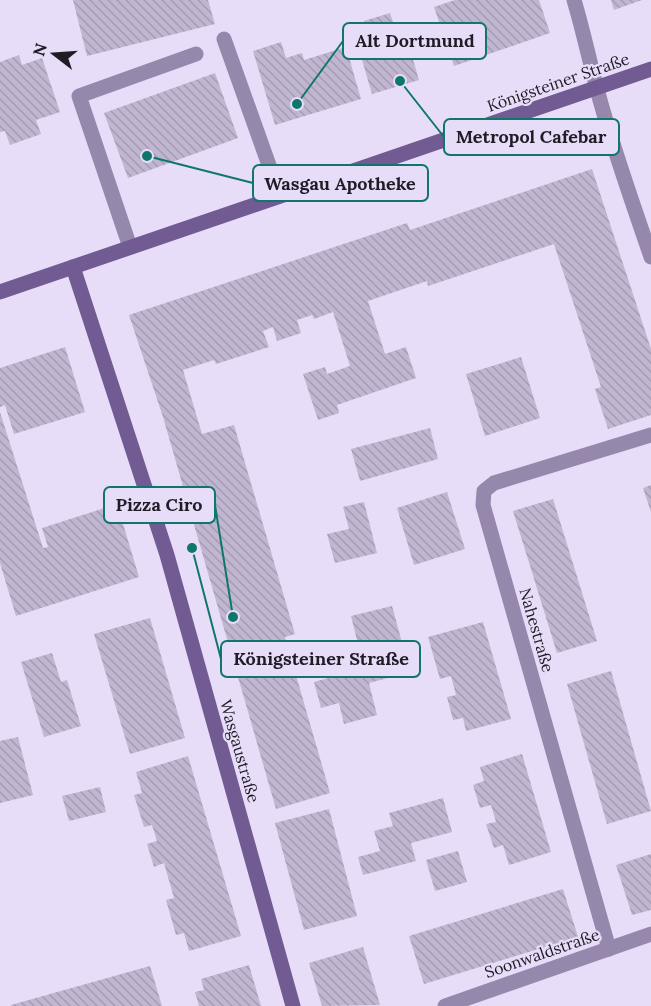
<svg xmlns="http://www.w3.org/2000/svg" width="651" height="1006" viewBox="0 0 651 1006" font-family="Lora,serif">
	<defs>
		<pattern id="building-back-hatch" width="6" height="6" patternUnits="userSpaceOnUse" patternTransform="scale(1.5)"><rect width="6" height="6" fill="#c0b6d1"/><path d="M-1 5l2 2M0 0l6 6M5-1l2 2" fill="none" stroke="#a59cb3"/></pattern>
	</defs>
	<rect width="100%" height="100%" fill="#e8ddf9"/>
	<!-- building -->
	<g fill="url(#building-back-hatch)">
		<path d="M73,0H208L215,24L87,56Z"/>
		<path d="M455,0H539L550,33L454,66L434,7Z"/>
		<path d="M611,0H642L614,10Z"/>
		<path d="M390,13L394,25L402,22L419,80L372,94L355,36L367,32L364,21Z"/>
		<path d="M281,42L286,58L302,53L304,60L346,47L361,99L275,125L253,51Z"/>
		<path d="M19,55L22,65L42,58L60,112L36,120L41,134L10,145L5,131L0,132V62Z"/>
		<path d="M215,73L238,138L128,178L104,113Z"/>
		<path d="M592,169L651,349V415L608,429L595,389L601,387L554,244L428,286L427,281L368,301L385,354L406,347L416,378L337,405L339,413L318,420L303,374L325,367L327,374L350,366L333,312L314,319L312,315L297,320L301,333L277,341L273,327L263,331L269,347L216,364L214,360L183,370L202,434L234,425L295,634L285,637L330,793L276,809L163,417L129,315L407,223L410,230Z"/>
		<path d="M65,347L85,412L14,434L5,405L0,407V368Z"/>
		<path d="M521,357L540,418L485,436L466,374Z"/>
		<path d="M0,412L43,548L48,547L42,528L117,504L139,577L16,616L0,563Z"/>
		<path d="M430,428L438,459L360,481L351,449Z"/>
		<path d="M651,485V512L643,488Z"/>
		<path d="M447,492L465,549L414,565L397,508Z"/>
		<path d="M553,499L597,641L557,653L513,511Z"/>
		<path d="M364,502L377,553L335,563L327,534L349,529L343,507Z"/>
		<path d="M392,606L410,672L369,683L377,715L344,724L339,703L321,708L314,682L364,668L351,616Z"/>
		<path d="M150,618L185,738L130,754L94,634Z"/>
		<path d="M483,622L511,719L466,731L463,718L453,720L447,697L456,695L451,676L440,679L428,637Z"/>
		<path d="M52,653L61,682L67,680L81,726L44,737L21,662Z"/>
		<path d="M611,671L651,811L607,824L567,684Z"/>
		<path d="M18,737L33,795L0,803V741Z"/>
		<path d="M522,754L551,852L509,865L503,845L494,848L486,824L496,822L491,805L480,808L473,785L484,781L480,767Z"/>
		<path d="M188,756L241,936L189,951L184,933L176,935L166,900L174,898L164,863L154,867L147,844L157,841L152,825L144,827L134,795L142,793L136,772Z"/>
		<path d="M100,787L106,812L69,821L62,796Z"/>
		<path d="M443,798L452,832L411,843L416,861L363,875L358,857L380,851L374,831L393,826L389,813Z"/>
		<path d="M329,809L357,916L304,930L275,823Z"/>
		<path d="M458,851L467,882L435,891L426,860Z"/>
		<path d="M651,854V910L632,915L616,865Z"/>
		<path d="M563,889L578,937L424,984L409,936Z"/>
		<path d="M363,947L380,1005L322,1006L309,963Z"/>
		<path d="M249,965L261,1006H199L195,992L204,990L201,979Z"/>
		<path d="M150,966L162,1006H11V1005Z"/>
	</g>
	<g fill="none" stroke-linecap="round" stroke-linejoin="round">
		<!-- lane -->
		<g stroke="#9688ad" stroke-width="15">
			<path d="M224,39L280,196"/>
			<path d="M130,247L79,96L196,54"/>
		</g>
		<!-- street -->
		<g stroke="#9688ad" stroke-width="15">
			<path d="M574,0C583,30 589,59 597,89C612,146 632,201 651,257"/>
			<path d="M609,949L483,505L484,491L494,483L651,435"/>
			<path d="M445,1006L651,934"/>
		</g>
		<!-- secondary -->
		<g stroke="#725b92" stroke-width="15">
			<path d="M73,267L167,555L293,1006"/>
			<path d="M0,292L651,69"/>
		</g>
	</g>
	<g text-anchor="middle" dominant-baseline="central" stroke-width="4.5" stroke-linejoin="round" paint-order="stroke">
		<!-- street labels -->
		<g font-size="16" fill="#201c26" stroke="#e8ddf9">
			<text transform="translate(558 82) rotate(-19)">Königsteiner Straße</text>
			<text transform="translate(537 630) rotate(74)">Nahestraße</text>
			<text transform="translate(240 751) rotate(74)">Wasgaustraße</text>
			<text transform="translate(542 953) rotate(-19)">Soonwaldstraße</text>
		</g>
	</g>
	<!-- callouts -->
	<path fill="none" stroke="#0f766e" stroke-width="2" d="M297 104L343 41M400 81L444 137M147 156L253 183M233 617L215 505M192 548L221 659"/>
	<g fill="#0f766e" stroke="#e8ddf9" stroke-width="2">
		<circle cx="297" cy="104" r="6"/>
		<circle cx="400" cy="81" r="6"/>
		<circle cx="147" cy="156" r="6"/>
		<circle cx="233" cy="617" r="6"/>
		<circle cx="192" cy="548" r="6"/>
	</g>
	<g fill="#e8ddf9" stroke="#0f766e" stroke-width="2">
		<rect x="343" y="23" width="143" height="36" rx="6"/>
		<rect x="444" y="119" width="175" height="36" rx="6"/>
		<rect x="253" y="165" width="175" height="36" rx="6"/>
		<rect x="104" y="487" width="111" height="36" rx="6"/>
		<rect x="221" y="641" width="199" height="36" rx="6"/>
	</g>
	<g font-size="18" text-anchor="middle" font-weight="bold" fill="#201c26">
		<text x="415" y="47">Alt Dortmund</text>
		<text x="531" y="143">Metropol Cafebar</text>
		<text x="340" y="190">Wasgau Apotheke</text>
		<text x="159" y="511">Pizza Ciro</text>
		<text x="321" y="665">Königsteiner Straße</text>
	</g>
	<!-- north arrow -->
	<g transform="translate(54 54) rotate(287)" stroke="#e8ddf9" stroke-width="4.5" paint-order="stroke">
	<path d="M0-4.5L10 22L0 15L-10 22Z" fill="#201c26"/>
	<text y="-9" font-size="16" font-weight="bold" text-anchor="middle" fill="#201c26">N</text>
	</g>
</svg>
